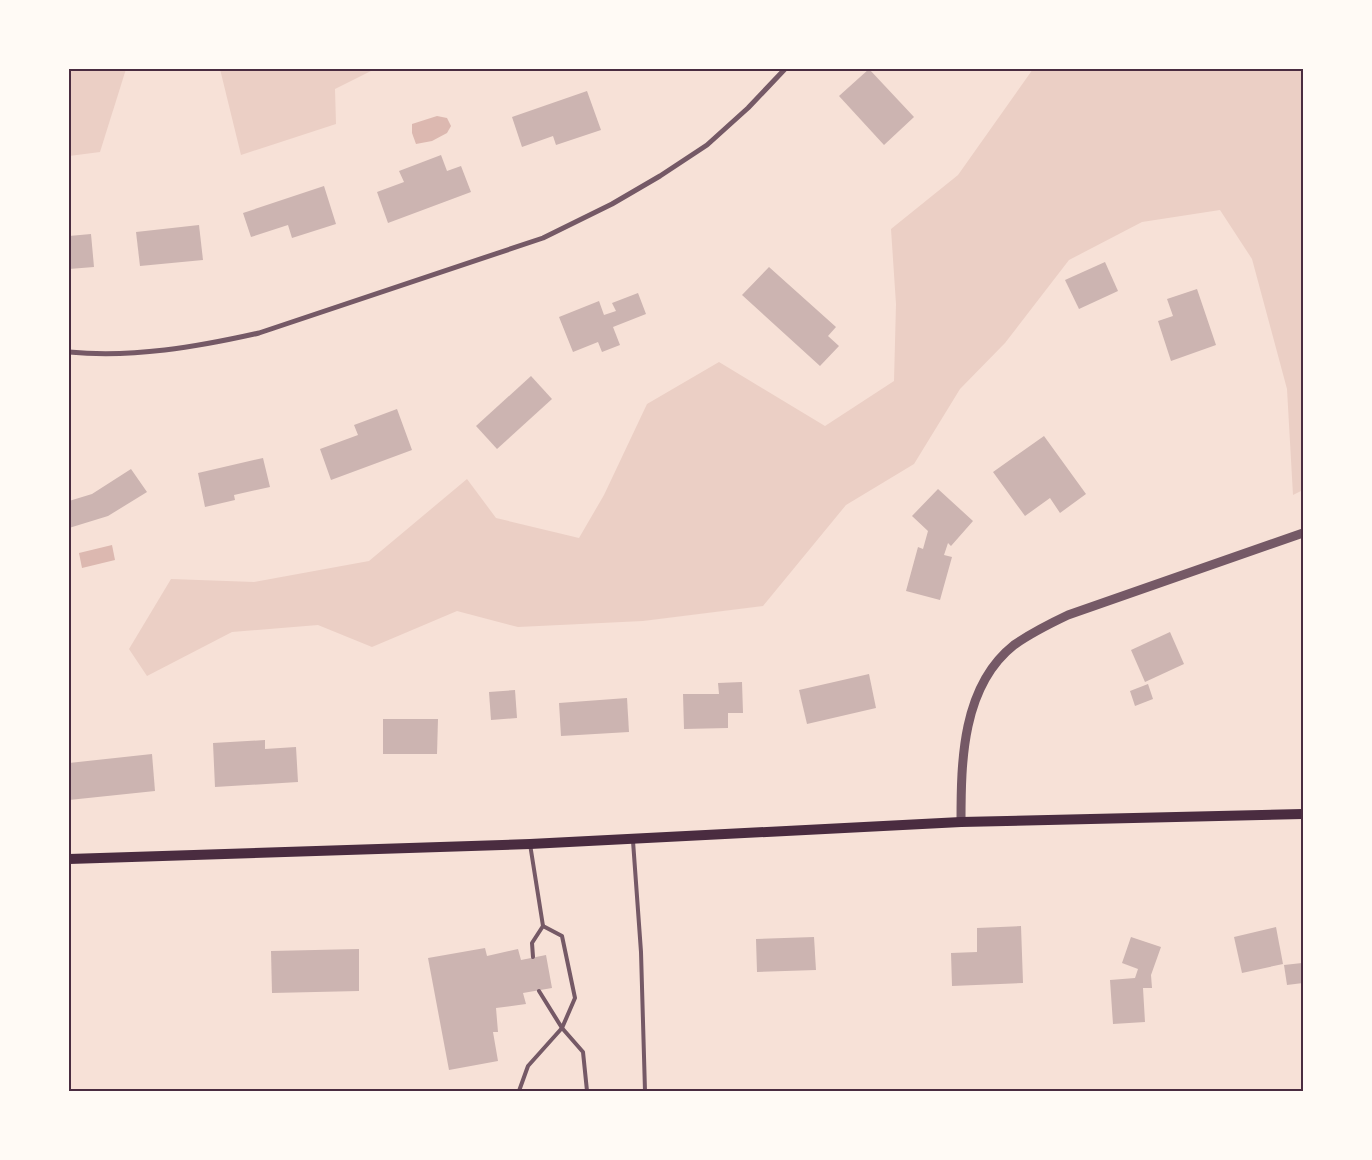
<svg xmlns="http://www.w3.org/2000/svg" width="1372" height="1160" viewBox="0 0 1372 1160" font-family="'Open Sans',sans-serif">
	<rect width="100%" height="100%" fill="#f7e1d7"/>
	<!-- green -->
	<g fill="#ebcfc5">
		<path d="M69,69H126L100,152L69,156Z"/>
		<path d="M220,69H375L335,89L336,124L241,155Z"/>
		<path d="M1033,69H1303V490L1293,495L1287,389L1252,259L1220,210L1142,222L1069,260L1005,343L960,389L914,464L846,505L763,606L643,621L518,627L457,611L372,647L318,625L232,632L147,676L129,649L171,579L254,582L369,561L467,479L496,518L579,538L604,495L647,404L719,362L825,426L894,381L896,304L891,229L958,175Z"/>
	</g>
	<!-- water -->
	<g fill="#dcb8b0">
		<path d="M437,116L447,118L451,126L447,133L432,141L416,144L412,133V124Z"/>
		<path d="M112,545L115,560L82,568L79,553Z"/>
	</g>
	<!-- building -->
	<g fill="#ccb4b1">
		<path d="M869,69L914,117L884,145L839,96Z"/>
		<path d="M587,91L601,130L556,145L553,136L522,147L512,117Z"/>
		<path d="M441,155L447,171L461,166L471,192L388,223L377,192L404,182L399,171Z"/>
		<path d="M324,186L336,224L292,238L288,225L251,237L243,213Z"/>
		<path d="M199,225L203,260L140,266L136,232Z"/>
		<path d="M91,234L94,267L69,269V236Z"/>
		<path d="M1105,262L1118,291L1079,309L1065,280Z"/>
		<path d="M769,267L836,327L828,336L839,346L820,366L742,295Z"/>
		<path d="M1197,289L1216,345L1171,361L1158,321L1173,316L1167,299Z"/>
		<path d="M638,293L646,314L613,327L620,345L602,352L598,342L573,352L559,317L599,301L604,315L616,311L612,303Z"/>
		<path d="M531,376L552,399L497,449L476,426Z"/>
		<path d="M397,409L412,450L331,480L320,449L358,435L354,425Z"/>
		<path d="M1044,436L1086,494L1060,513L1050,498L1025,516L993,472Z"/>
		<path d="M263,458L270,487L234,495L235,500L205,507L198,473Z"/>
		<path d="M131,469L147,492L108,516L69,528V501L92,494Z"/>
		<path d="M938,489L973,521L951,546L948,543L944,555L952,557L940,600L906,591L918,547L923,549L928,531L912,516Z"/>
		<path d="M1170,632L1184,664L1145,682L1131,650Z"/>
		<path d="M869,674L876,708L807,724L799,690Z"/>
		<path d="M742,682L743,713H728V728L684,729L683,694H719L718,683Z"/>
		<path d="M1148,684L1153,699L1135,706L1130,691Z"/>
		<path d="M515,690L517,718L491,720L489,692Z"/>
		<path d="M627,698L629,732L561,736L559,703Z"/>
		<path d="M383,719H438L437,754H383Z"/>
		<path d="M265,740V749L296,747L298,782L215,787L213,743Z"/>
		<path d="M152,754L155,791L69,800V763Z"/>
		<path d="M1021,926L1023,983L952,986L951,953L977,952V928Z"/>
		<path d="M1276,927L1283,964L1242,973L1234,937Z"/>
		<path d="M814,937L816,970L757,972L756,939Z"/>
		<path d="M1131,937L1161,947L1151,975L1152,988H1143L1145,1022L1113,1024L1110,980L1135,978L1138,969L1122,963Z"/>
		<path d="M485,948L487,956L518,949L521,960L546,955L552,988L523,993L526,1004L496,1008L498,1032H493L498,1061L449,1070L428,958Z"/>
		<path d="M359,949V991L272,993L271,951Z"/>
		<path d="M1302,963L1303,983L1287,985L1284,965Z"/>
	</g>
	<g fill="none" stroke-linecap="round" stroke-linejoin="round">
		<!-- service -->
		<g stroke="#755966" stroke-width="4">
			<path d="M633,841L641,952L645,1091"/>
			<path d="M530,844L543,926"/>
			<path d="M533,957L532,943L543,926L562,936L575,998L562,1028L539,991"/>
			<path d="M519,1091L528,1066L562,1028L583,1052L587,1091"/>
		</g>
		<!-- minor -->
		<path stroke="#755966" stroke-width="5" d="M69,352C133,358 197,347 259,333L543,238L612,204L660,176L707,145L748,108L785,69"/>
		<!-- tertiary -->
		<path stroke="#755966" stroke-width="9" d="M961,822C961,761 962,686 1014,645C1031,633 1049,624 1068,615L1303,533"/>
		<!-- secondary -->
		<path stroke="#4a2c40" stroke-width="10" d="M69,859L530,844L961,822L1303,814"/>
	</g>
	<!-- border -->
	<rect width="1372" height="1160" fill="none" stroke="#fffaf5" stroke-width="140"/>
	<rect x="70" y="70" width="1232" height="1020" fill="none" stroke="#4a2c40" stroke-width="2"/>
</svg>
